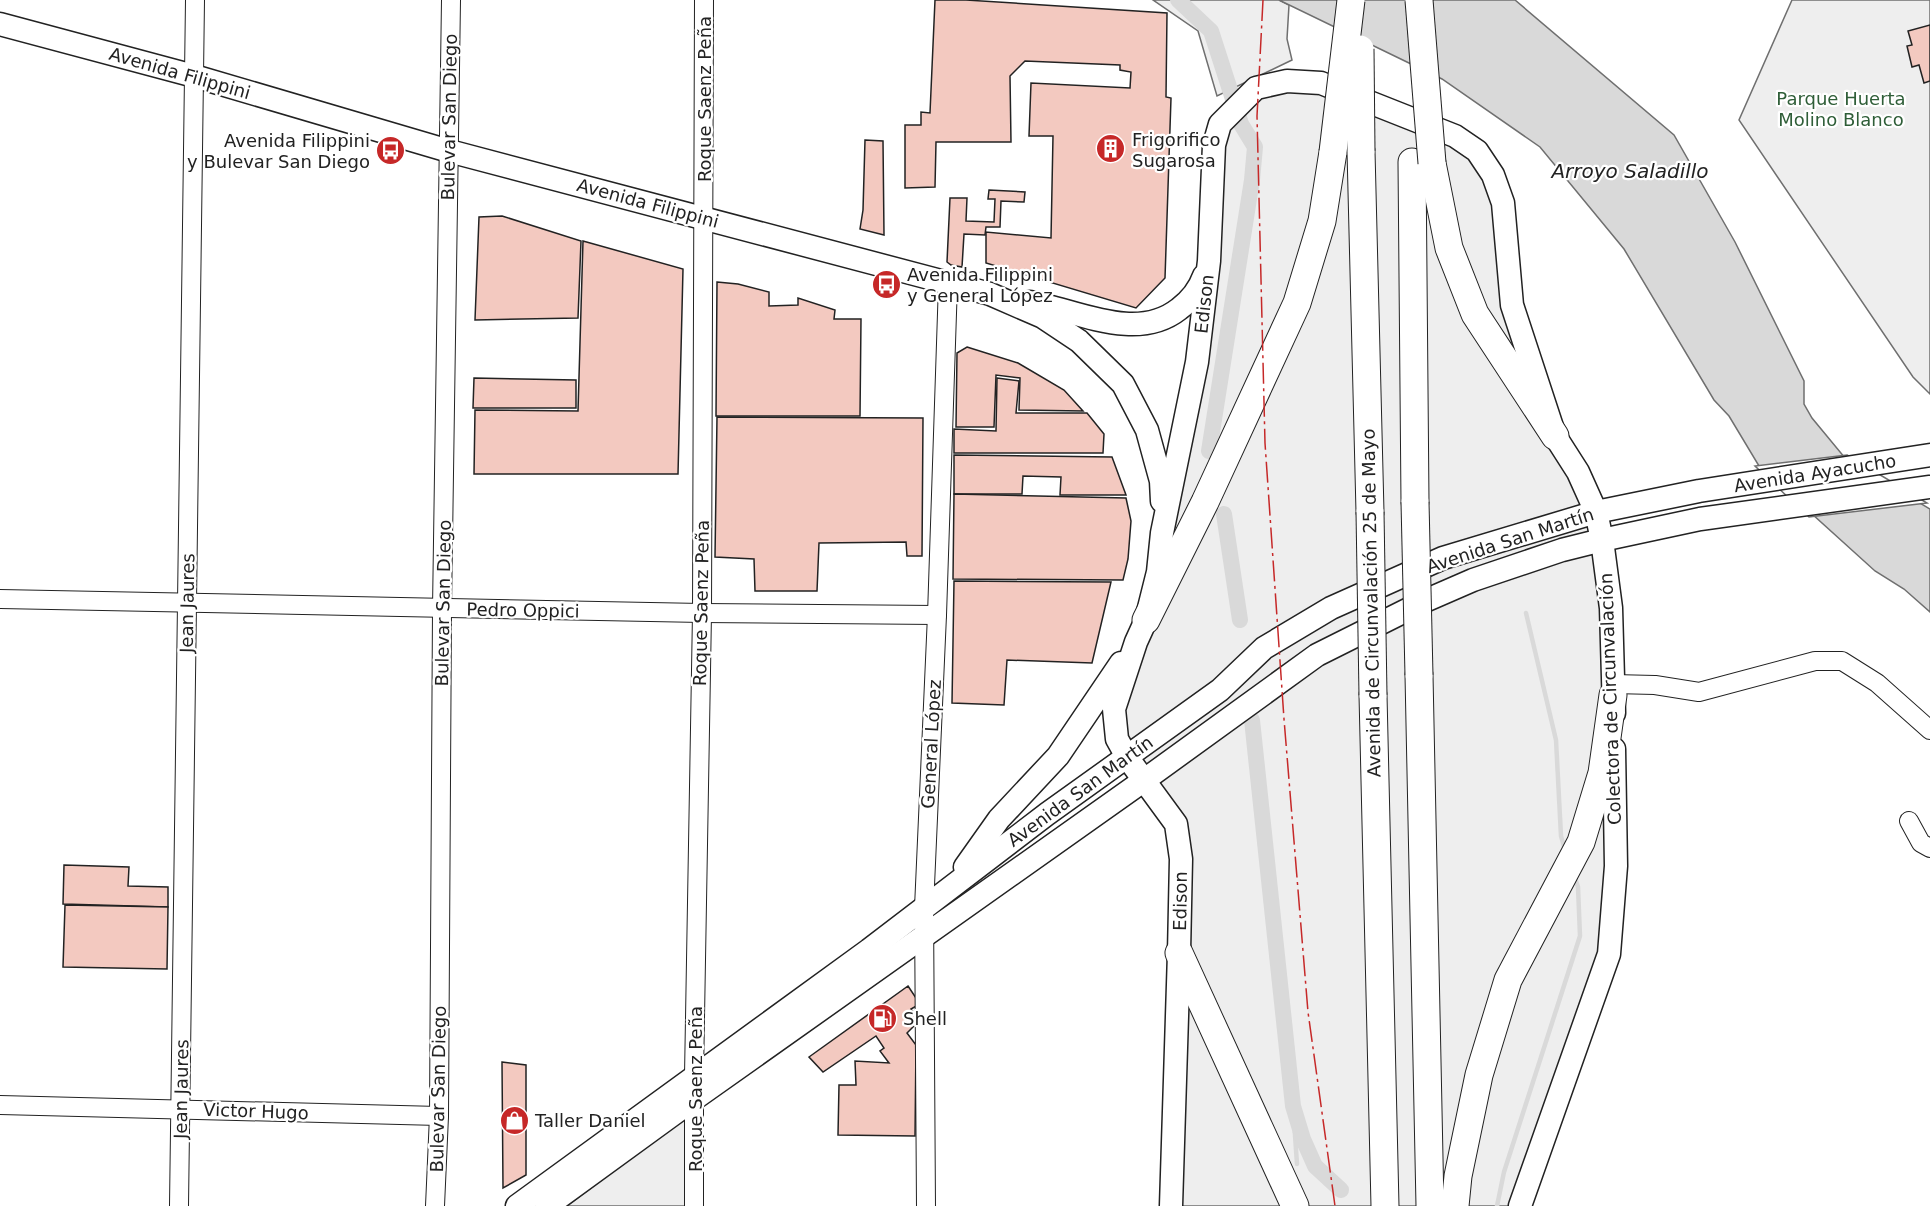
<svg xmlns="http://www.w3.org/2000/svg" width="1930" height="1206" viewBox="0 0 1930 1206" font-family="'DejaVu Sans',sans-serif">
	<rect width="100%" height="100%" fill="#fff"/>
	<!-- green -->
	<g fill="#eee" stroke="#6f6f6f" stroke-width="1.5">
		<path d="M1153,0H1279L1289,5L1287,39L1292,60L1217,96L1198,31Z"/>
		<path d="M1792,0H1930V394L1913,377L1739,120Z"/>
		<path d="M1287,81L1455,136L1493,175L1512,305L1602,540L1609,954L1520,1206H1171L1176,824L1117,739L1158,572L1220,124Z"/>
		<path d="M687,1116L689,1206H567Z"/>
	</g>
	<!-- water -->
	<path fill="#d9d9d9" stroke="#6f6f6f" stroke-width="1.5" d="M1279,0H1515L1674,135L1735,242L1804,381V404L1812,418L1845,458L1930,509V612L1904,589L1875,571L1759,466L1729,416L1714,400L1624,249L1540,147L1442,79Z"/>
	<!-- pier -->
	<path fill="#fff" stroke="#6f6f6f" stroke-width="1.5" d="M1847,455L1927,503L1809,517L1755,466Z"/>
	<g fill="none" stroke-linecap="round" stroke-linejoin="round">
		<!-- stream -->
		<g stroke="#d9d9d9" stroke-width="4.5">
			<path d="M1526,613L1556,740L1561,836L1565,850"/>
			<path d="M1293,1106L1297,1164"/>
			<path d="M1497,1206L1504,1172L1580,936L1578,887L1575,878"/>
		</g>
		<!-- canal -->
		<g stroke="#d9d9d9" stroke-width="16">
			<path d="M1178,0L1211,31L1241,124L1255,147L1252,180L1209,451"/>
			<path d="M1224,514L1240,620"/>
			<path d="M1252,720L1293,1106L1303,1139L1315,1166L1341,1190"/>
		</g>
	</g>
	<!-- building -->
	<g fill="#f3c9c0" stroke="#222" stroke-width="1.5">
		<path d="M935,0H966L1167,13L1166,97L1171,98L1165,278L1136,308L986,263V232L1051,238L1053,136H1029L1031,83L1130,88L1131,72L1120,70V65L1025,61L1010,76L1011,142H936L935,187L905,188V125H921V112L930,113Z"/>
		<path d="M1930,25V81L1924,83L1919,65L1912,67L1907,46L1912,45L1908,31Z"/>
		<path d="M865,140L883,141L884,235L860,229L863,210Z"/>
		<path d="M989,190L1025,192L1024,202L1001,201L1000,227H986L985,235L964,234L962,267L951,265L947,262L950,198H967L966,221L994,222L995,199H988Z"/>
		<path d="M502,216L581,241L578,318L475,320L479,217Z"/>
		<path d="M583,241L683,269L678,474H474L475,410L578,411Z"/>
		<path d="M717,282L738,284L769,292V306L798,305V298L835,310L834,319H861L860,416H716Z"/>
		<path d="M967,347L1018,363L1064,390L1083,411L1019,410L1020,378L996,375L994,427H956L957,353Z"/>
		<path d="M474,378L576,380V408H473Z"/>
		<path d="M997,378L1019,381L1016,413H1087L1104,434L1103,453H954V429L996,431Z"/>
		<path d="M717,417L923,418L922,556H907L906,542L819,543L817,591H755L754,559L715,557Z"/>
		<path d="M954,455L1112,457L1126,495H1060L1061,477L1023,476L1022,494H954Z"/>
		<path d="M954,494L1126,498L1131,521L1128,559L1123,580L953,579Z"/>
		<path d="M954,581L1111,582L1092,663L1007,660L1004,705L952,703Z"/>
		<path d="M64,865L129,867L128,886L168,887V907L63,904Z"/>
		<path d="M65,905L168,907L167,969L63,967Z"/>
		<path d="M908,986L920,1004L911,1009L920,1020L907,1033L916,1045L915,1136L838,1135L839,1085H856L855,1061L889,1063L880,1051L884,1048L876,1036L823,1072L809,1057Z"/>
		<path d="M502,1062L526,1065V1175L503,1188Z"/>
	</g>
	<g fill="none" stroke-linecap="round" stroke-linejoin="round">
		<defs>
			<g id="minor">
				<path d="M0,599L702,613L937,615"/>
				<path d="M1613,684L1655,685L1699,692L1815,661H1842L1877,683L1930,730"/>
				<path d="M1909,821L1921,843L1930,848"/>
				<path d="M0,1105L439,1116"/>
				<path d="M179,1206L195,0"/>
				<path d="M435,1206L439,1116L442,609L451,0"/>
				<path d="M694,1206V1076L702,613L704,0"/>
				<path d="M926,1206L924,908L937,615L948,283"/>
			</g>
			<g id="major">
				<path d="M0,24L194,76L449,151L990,294L1043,317L1079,341L1123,384L1147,430L1161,481L1162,501"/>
				<path d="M1030,302C1076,310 1136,343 1179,309C1191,300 1199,290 1204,276"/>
				<path d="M965,867L999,819L1058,756L1121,663"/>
				<path d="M517,1206L869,950L1047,814L1220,690L1264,648L1331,608L1443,558L1596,512L1699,491L1930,455"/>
				<path d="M547,1206L694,1099L1143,781L1317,655L1427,600L1473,580L1562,550L1602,540L1700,519L1930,487"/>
				<path d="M1171,1206L1179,953L1181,859L1176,824L1127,757L1117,739L1114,709L1136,642L1146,620L1158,572L1162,533L1197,362L1209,261L1214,145L1220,124L1256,88L1287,81L1321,83L1455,136L1477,151L1493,175L1503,203L1512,305L1555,436L1578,472L1596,512L1602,540L1611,608L1614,713"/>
				<path d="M1520,1206L1609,954L1616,866L1614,749"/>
			</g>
			<g id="highway">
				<path d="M1361,151L1370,512"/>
				<path d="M1412,162L1415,502"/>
				<path d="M1432,163L1449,248L1475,314L1555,436"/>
				<path d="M1146,620L1205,502L1297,303L1322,221L1333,152"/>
				<path d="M1419,675L1430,1206"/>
				<path d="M1373,695L1385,1206"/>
				<path d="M1179,953L1295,1206"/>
				<path d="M1455,1206L1458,1176L1479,1075L1508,980L1581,842L1602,773L1613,695"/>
			</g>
		</defs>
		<!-- minor casing -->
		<use href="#minor" stroke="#222" stroke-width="20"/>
		<!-- major casing -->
		<use href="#major" stroke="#222" stroke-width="25"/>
		<!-- highway casing -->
		<use href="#highway" stroke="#222" stroke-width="29"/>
		<!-- minor -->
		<use href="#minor" stroke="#fff" stroke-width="18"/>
		<!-- major -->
		<use href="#major" stroke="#fff" stroke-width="22"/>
		<!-- highway -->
		<use href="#highway" stroke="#fff" stroke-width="27"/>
		<defs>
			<g id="highway-bridge">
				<path d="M1419,0L1432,163"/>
				<path d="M1360,49L1361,151"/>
				<path d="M1333,152L1351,0"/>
				<path d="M1415,502L1419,675"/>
				<path d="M1370,512L1373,695"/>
			</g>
		</defs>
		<!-- highway-bridge casing -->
		<use href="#highway-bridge" stroke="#222" stroke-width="29" stroke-linecap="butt"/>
		<!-- highway-bridge -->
		<use href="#highway-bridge" stroke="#fff" stroke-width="27"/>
		<!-- power -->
		<path stroke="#c62828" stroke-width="1.5" stroke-dasharray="21 4.5 3 4.5" stroke-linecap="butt" d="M1263,0L1257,116L1265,443L1284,719L1308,1012L1335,1206"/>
	</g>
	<!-- icons -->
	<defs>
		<symbol id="building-disc" viewBox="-11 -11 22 22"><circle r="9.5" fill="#c62828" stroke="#fff"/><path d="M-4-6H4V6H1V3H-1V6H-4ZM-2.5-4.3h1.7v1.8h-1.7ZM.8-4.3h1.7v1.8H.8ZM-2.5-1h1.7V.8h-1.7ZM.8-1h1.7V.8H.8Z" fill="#fff"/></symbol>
		<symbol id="bus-disc" viewBox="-11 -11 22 22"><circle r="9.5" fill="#c62828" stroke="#fff"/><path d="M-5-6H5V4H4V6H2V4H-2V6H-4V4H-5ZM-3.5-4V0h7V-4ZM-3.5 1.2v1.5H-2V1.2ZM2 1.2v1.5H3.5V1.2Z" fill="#fff"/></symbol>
		<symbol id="fuel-disc" viewBox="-11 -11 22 22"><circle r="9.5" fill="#c62828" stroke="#fff"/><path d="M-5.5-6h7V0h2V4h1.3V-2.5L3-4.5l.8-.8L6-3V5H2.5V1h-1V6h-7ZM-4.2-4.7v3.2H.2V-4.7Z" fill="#fff"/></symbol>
		<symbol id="shop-disc" viewBox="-11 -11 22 22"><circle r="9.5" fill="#c62828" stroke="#fff"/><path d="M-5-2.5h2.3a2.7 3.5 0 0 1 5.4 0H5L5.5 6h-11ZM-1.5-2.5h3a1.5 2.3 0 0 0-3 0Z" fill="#fff"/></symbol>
	</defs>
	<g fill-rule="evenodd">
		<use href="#building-disc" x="1094" y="132" width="33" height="33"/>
		<use href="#bus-disc" x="374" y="134" width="33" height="33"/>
		<use href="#bus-disc" x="870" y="268" width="33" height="33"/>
		<use href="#fuel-disc" x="866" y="1002" width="33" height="33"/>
		<use href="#shop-disc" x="498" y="1104" width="33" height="33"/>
	</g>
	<g text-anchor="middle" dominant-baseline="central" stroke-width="4.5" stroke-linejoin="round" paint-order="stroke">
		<!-- street labels -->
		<g font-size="18" fill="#222" stroke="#fff">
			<text transform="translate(180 73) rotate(16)">Avenida Filippini</text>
			<text transform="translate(704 99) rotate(-90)">Roque Saenz Peña</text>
			<text transform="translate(449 117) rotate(-89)">Bulevar San Diego</text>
			<text transform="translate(648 203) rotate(15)">Avenida Filippini</text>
			<text transform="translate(1204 304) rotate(-84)">Edison</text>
			<text transform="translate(1815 473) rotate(-9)">Avenida Ayacucho</text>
			<text transform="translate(1510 540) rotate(-18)">Avenida San Martín</text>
			<text transform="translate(187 603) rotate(-89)">Jean Jaures</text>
			<text transform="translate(443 603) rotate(-89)">Bulevar San Diego</text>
			<text transform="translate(701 603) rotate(-89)">Roque Saenz Peña</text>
			<text transform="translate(1371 603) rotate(-91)">Avenida de Circunvalación 25 de Mayo</text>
			<text transform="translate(523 610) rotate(1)">Pedro Oppici</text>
			<text transform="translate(1610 699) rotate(-92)">Colectora de Circunvalación</text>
			<text transform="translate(931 744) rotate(-87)">General López</text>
			<text transform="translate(1080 791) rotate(-36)">Avenida San Martín</text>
			<text transform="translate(1180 901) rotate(-89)">Edison</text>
			<text transform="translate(181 1089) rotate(-89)">Jean Jaures</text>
			<text transform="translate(438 1089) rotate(-89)">Bulevar San Diego</text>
			<text transform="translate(695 1089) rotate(-90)">Roque Saenz Peña</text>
			<text transform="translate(256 1111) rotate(2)">Victor Hugo</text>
		</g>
		<!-- park labels -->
		<g font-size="18" fill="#2f5e38" stroke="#fff">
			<text x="1841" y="98">Parque Huerta<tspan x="1841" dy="21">Molino Blanco</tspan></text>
		</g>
		<!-- poi labels -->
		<g font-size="18" fill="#222" stroke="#fff" text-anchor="start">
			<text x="1132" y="139">Frigorifico<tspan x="1132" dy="21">Sugarosa</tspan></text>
			<text x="370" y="140" text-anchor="end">Avenida Filippini<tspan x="370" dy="21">y Bulevar San Diego</tspan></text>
			<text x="907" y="274">Avenida Filippini<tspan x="907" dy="21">y General López</tspan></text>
			<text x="903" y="1018">Shell</text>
			<text x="535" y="1120">Taller Daniel</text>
		</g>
		<!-- water labels -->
		<g font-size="20" font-style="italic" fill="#222" stroke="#fff">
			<text x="1630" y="171">Arroyo Saladillo</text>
		</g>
	</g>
</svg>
